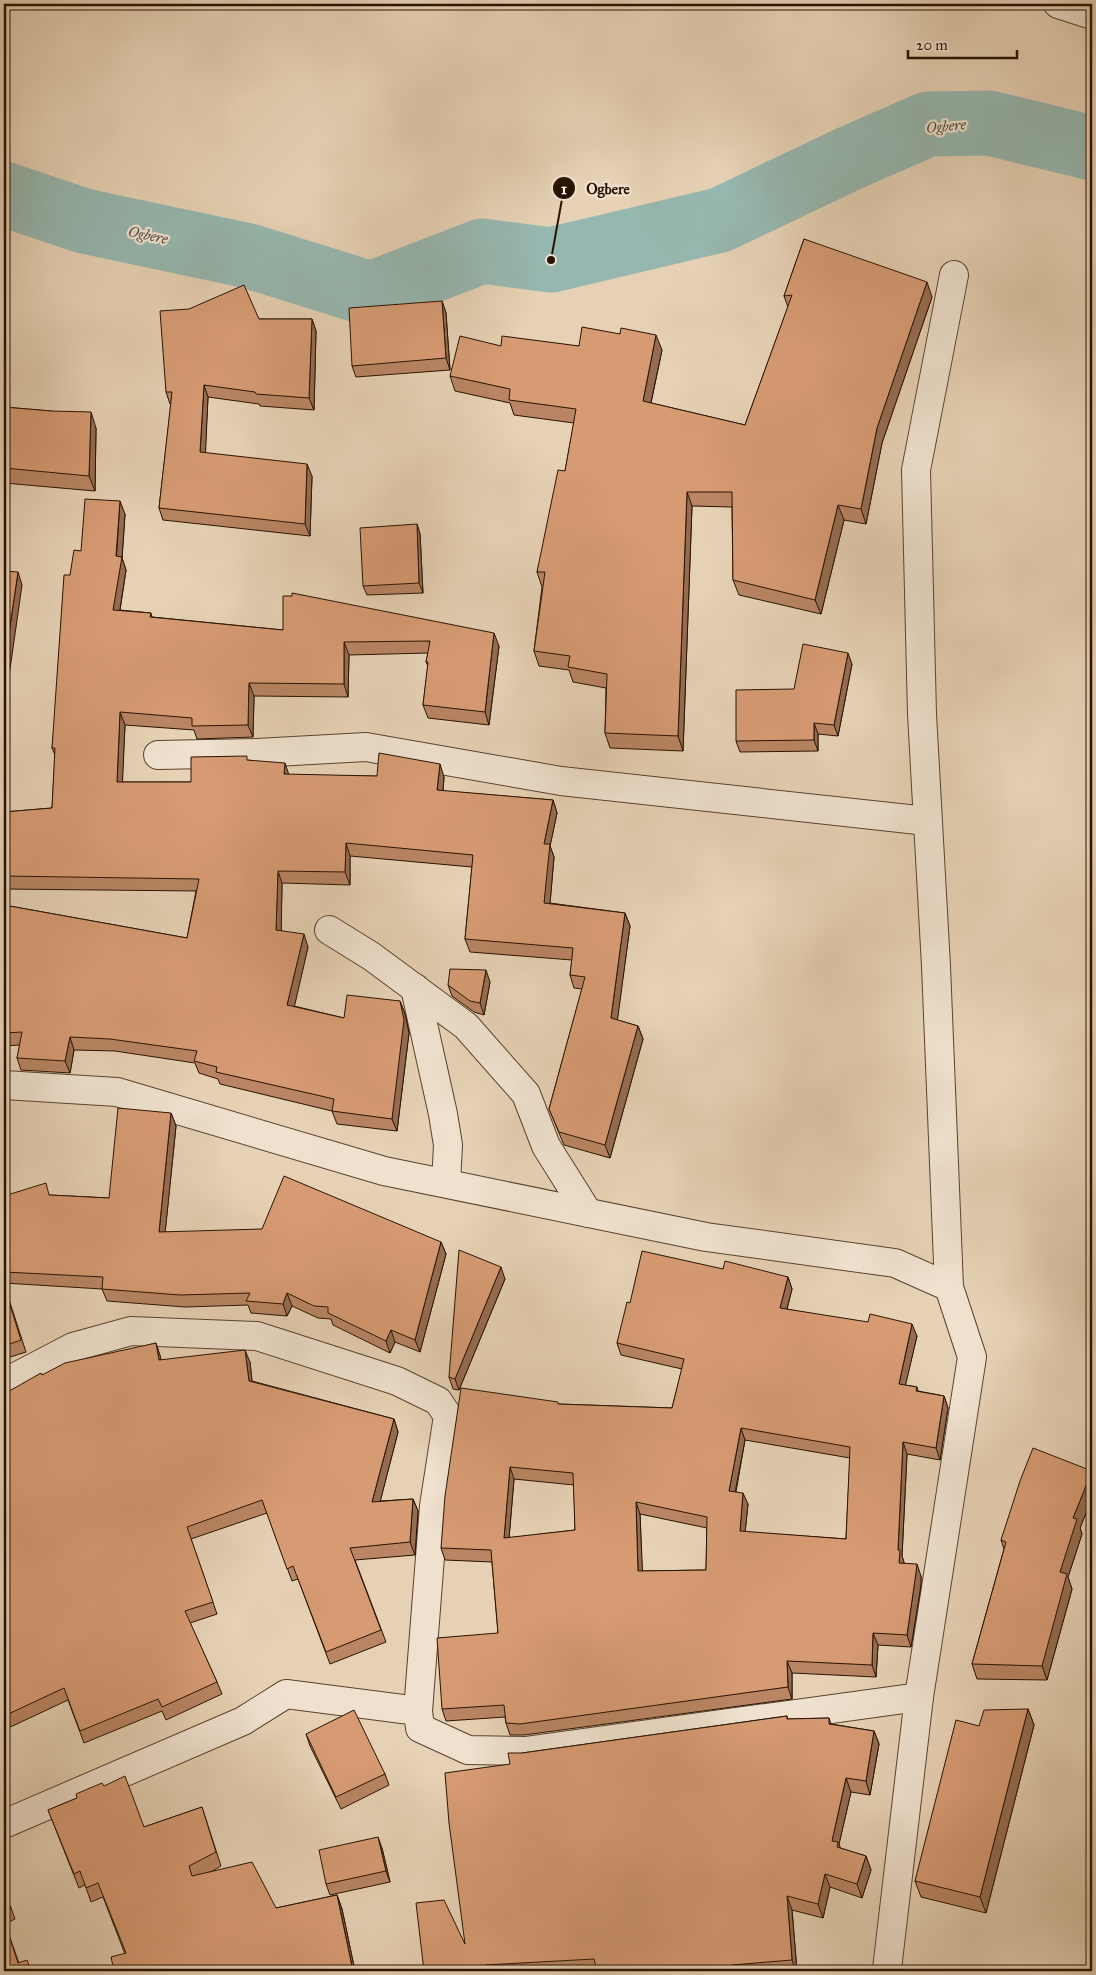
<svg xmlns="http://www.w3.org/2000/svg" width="1096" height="1975" viewBox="0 0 1096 1975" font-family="'IM FELL Great Primer',serif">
	<rect width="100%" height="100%" fill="#e6d1b4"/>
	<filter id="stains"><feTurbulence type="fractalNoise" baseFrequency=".004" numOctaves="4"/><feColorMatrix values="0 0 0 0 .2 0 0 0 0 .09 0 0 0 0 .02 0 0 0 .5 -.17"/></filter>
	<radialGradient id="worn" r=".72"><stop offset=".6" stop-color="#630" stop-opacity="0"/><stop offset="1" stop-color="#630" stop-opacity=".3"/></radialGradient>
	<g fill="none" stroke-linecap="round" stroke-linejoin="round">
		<!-- river -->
		<path stroke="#96b7af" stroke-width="65" d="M4,194L84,221L249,256L371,294L482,251L551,260L720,220L848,159L928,124L989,123L1092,148"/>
		<defs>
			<g id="street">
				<path d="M1058,4L1092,15"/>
				<path d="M158,755L257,753L366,747L561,781L927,821"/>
				<path d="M329,930L371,956L466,1026L526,1094L546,1146L588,1213"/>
				<path d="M415,988L443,1114L448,1145L446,1183"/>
				<path d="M4,1085L117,1092L384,1171L706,1237L895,1263L949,1287"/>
				<path d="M4,1383L73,1347L131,1331L257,1336L397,1381L438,1401L448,1416L434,1506L418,1711"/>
				<path d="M4,1824L243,1721L286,1694L418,1711L420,1728L468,1750L525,1751L919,1697"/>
				<path d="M887,1969L919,1697L972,1357L949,1287L936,966L922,714L916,470L954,275"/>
			</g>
		</defs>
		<!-- street casing -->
		<use href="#street" stroke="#58422e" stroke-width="30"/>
		<!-- street -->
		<use href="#street" stroke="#efe1ce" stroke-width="28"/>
	</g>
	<!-- wall -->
	<g fill="#b98564" stroke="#281302" fill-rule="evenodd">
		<path d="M804,239L932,297L882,443L866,524L844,520L821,614L739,595L733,580L732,507L692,506L683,751L610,748L605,733L606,688L573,682L569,670L539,666L534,651L542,587L537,572L565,471L574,423L514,415L510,403L455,391L450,376L501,346H579L620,334L662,350L651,403L745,425L788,307L784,296Z"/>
		<path d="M442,301L446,313L450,370L356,377L352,366Z"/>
		<path d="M259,319H312L316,331L314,410L260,406L259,404L208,397L205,453L312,476L310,536L163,520L159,508L171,404H170L166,392Z"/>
		<path d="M4,407L51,411L96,428L95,491L4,483Z"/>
		<path d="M125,514L122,558L126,570L120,610L151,613L152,617L283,630L499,646L489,725L428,718L423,705L428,666L426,662L428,653L349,655L348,697L254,696L253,737L197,739L194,730L125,725L122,782H191L249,760L289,775L444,777L443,791L553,800L557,813L550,846L554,857L550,903L625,913L630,926L617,1020L638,1026L643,1039L610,1158L564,1145L549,1109L582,989L574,988L570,975L572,960L470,952L465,939L472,867L350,856V885L282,883L281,930L308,947L294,1006L344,1018L400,1001L405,1014L409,1033L397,1131L337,1124L332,1111L220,1084L218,1079L199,1073L195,1063L115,1051L74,1050L70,1073L21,1070L17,1058L20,1045L4,1046V905L187,938L196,891L4,889V812L52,808L55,755L52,748L70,575L81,551Z"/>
		<path d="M417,524L420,534L423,593L367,595L363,586Z"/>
		<path d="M852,664L838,736L818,734V751L740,752L736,741L794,689Z"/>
		<path d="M490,982L484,1015L474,1012L452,996L448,985Z"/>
		<path d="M4,1103L8,1115L6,1195H50L109,1198L171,1113L176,1126L165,1232L441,1242L446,1254L420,1352L395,1342L390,1353L333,1325L331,1319L318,1318L292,1306L287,1316L251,1313L248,1305L185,1307L107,1301L102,1289L4,1283Z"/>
		<path d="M723,1269L788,1277L792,1289L787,1309L917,1336L905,1385L917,1387L918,1391L944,1396L948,1408L940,1460L907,1454L902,1556L904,1563L921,1576V1585L911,1647L878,1645L876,1677L792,1673V1699L524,1735H510L506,1723L505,1717L446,1721L442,1709L498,1633L492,1562L445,1560L441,1548L559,1404L672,1408L682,1369L621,1355L617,1343L630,1303ZM745,1440L850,1458L846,1539L745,1532L748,1504L736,1492ZM514,1479L574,1485L575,1530L509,1538ZM640,1514L707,1528L706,1570L642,1571Z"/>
		<path d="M505,1279L459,1390L453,1389L449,1377Z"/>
		<path d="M4,1284L26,1352L4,1359Z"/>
		<path d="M156,1343L161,1360L250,1362L252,1381L394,1419L398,1432L380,1501L413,1499L418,1511L415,1555L355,1560L386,1642L330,1664L298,1579L292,1581L267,1513L191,1539L217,1614L190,1623L217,1682L222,1694L166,1720L162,1711L84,1743L68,1700L4,1730V1394L42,1375Z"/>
		<path d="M1092,1365V1383L1089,1374Z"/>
		<path d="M1092,1473V1498L1080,1528L1082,1534L1068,1577L1072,1589L1047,1680L977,1679L972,1664L1004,1549L1001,1540Z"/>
		<path d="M1028,1709L1034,1725L986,1913L921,1897L915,1881L979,1726Z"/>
		<path d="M787,1716L788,1719L829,1718L831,1724L874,1731L879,1744L870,1795L851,1792L839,1844L840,1848L866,1856L871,1870L862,1898L830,1887L823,1918L792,1910L797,1971H424L465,1944L510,1764L522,1753Z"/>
		<path d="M306,1734L385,1774L389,1785L341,1809L310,1746Z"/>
		<path d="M104,1786L144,1827L202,1807L221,1866L211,1872L276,1908L337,1895L342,1909L355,1971H114L125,1954L103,1897L91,1902L85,1885L79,1888L48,1810L77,1798Z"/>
		<path d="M382,1848L390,1882L330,1895L326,1884Z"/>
		<path d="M4,1894L11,1908L15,1919L5,1924L19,1963L4,1971Z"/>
	</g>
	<!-- shaded-wall -->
	<g fill="#966c51" stroke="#281302">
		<path d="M927,282L932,297L882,443L866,524L861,509L877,428Z"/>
		<path d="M442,301L446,313L450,370L446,358Z"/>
		<path d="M312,319L316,331L314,410L309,398Z"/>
		<path d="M656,335L662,350L648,416L643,401Z"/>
		<path d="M204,385L208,397L205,464L200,452Z"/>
		<path d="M91,412L96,428L95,491L89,476Z"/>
		<path d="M307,464L312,476L310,536L305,524Z"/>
		<path d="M687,492L692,506L683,751L678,736Z"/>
		<path d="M120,501L125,514L122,558L126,570L118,622L113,610Z"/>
		<path d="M838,505L844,520L821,614L815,600Z"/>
		<path d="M417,524L420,534L423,593L419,583Z"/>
		<path d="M18,572L22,585L4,711V667Z"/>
		<path d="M494,633L499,646L489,725L485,712Z"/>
		<path d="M344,642L349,655L348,697L344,684Z"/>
		<path d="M848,653L852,664L838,736L834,725Z"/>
		<path d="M249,683L254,696L253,737L248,725Z"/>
		<path d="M120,712L125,725L122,794L117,782Z"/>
		<path d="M814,723L818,734V751L814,740Z"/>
		<path d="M285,763L289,775L284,774Z"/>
		<path d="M440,764L444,777L442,803L437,790Z"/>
		<path d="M553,800L557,813L550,846L554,857L549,915L544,903V844Z"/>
		<path d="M346,843L350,856V885L345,872Z"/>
		<path d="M278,871L282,883L281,942L276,930Z"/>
		<path d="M625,913L630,926L616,1031L611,1018Z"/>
		<path d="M304,934L308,947L292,1017L287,1005Z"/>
		<path d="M486,970L490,982L484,1015L480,1003Z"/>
		<path d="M400,1001L405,1014L409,1033L397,1131L392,1119Z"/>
		<path d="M638,1026L643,1039L610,1158L605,1145Z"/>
		<path d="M70,1037L74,1050L70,1073L65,1061Z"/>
		<path d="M4,1103L8,1115L6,1209L4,1204Z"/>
		<path d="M171,1113L176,1126L164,1244L159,1232Z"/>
		<path d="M441,1242L446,1254L420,1352L415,1340Z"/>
		<path d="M501,1267L505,1279L459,1390L455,1379Z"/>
		<path d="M788,1277L792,1289L784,1320L780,1308Z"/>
		<path d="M287,1293L292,1306L287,1316L283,1304Z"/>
		<path d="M912,1324L917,1336L903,1396L899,1384Z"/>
		<path d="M391,1330L395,1342L390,1353L386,1341Z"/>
		<path d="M156,1343L160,1355L164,1373L159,1360Z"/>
		<path d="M245,1350L250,1362L253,1393L249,1381Z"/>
		<path d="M944,1396L948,1408L940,1460L936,1448Z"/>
		<path d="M394,1419L398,1432L377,1514L372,1502Z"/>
		<path d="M741,1428L745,1440L733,1503L729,1491Z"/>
		<path d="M903,1442L907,1454L902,1556L904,1562L903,1575L899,1563L898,1550Z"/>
		<path d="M510,1467L514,1479L508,1550L504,1538Z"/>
		<path d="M1092,1471V1498L1080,1528L1082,1534L1068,1577L1072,1589L1047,1680L1042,1666L1060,1572L1073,1518Z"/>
		<path d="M743,1493L748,1504L744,1543L740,1531Z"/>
		<path d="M413,1499L418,1511L415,1555L410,1542Z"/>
		<path d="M636,1502L640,1514L643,1583L638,1571Z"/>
		<path d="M917,1564L921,1576V1585L911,1647L907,1635Z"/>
		<path d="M873,1633L878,1645L876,1677L872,1665Z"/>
		<path d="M787,1661L792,1673V1699L788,1687Z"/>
		<path d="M1028,1709L1034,1725L986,1913L980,1897Z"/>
		<path d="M874,1731L879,1744L870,1795L866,1781Z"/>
		<path d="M846,1778L851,1792L839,1844L843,1856L832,1841Z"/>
		<path d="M378,1837L382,1848L390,1882L386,1871Z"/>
		<path d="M866,1856L871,1870L862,1898L857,1884Z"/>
		<path d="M825,1874L830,1887L823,1918L818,1904Z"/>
		<path d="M337,1895L342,1909L355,1971H353Z"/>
		<path d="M787,1896L792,1910L797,1971H796L792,1960Z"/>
	</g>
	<!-- building -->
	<g fill="#d79b74" stroke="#281302" fill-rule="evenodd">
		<path d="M804,239L927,282L877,428L861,509L838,505L815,600L733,580L732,492H687L678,736L605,733L607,674L568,667L570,656L534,651L545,572H537L558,470L565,471L576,409L509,400L510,389L450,376L460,336L501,346L502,336L579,346L582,327L620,334L621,328L656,335L643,401L745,425L792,295L784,296Z"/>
		<path d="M244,285L259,319H312L309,398L256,394L255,392L204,385L200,452L307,464L305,524L159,508L172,392H166L160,311L189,309Z"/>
		<path d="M442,301L446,358L352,366L349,308Z"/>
		<path d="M4,407L51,411L91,412L89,476L4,468Z"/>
		<path d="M85,499L120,501L116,556L122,557L113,610L151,613L150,617L283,630V596H292V593L494,633L485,712L423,705L428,662H426L430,641L344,642V684L249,683L248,725L192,726V718L120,712L117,782H191V757L247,756V760L285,763L284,774L377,776L379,753L440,764L437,790L553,800L544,844H550L544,903L625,913L611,1018L638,1026L605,1145L559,1132L549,1109L585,977L570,975L573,948L465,939L473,855L346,843L345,872L278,871L276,930L304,934L287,1005L344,1018L347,995L400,1001L404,1020L392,1119L332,1111L334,1099L216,1072L217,1067L194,1061L197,1051L110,1039L70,1037L65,1061L17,1058L22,1032L4,1033V905L187,938L199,879L4,876V812L52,808L55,748H52L64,575H70L74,550L81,551Z"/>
		<path d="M417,524L419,583L363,586L360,528Z"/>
		<path d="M4,571L18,572L4,667Z"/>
		<path d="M803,644L848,653L834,725L814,723V740L736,741V690L794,689Z"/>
		<path d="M450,969L486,970L480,1003L470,1001L448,985Z"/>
		<path d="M118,1108L171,1113L159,1232L262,1229L284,1176L441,1242L415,1340L391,1330L386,1341L328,1313V1307L314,1306L287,1293L283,1304L246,1301L250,1293L180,1295L102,1289L103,1277L4,1272V1196L46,1183L49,1195L109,1198Z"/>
		<path d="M459,1250L501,1267L455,1379L449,1377Z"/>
		<path d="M642,1251L723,1269L725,1261L788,1277L780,1308L868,1322L870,1314L912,1324L899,1384L917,1387L916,1391L944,1396L936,1448L903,1442L898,1550H900L899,1563L917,1564L916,1573L907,1635L873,1633L872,1665L787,1661L788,1687L520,1724L506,1723L504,1705L442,1709L437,1638L498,1633L491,1550L441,1548L445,1496L461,1388L558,1402V1404L672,1408L684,1359L617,1343L627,1302L630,1303ZM741,1428L850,1447L846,1539L740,1531L743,1493L729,1491ZM510,1467L573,1473L575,1530L504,1538ZM636,1502L707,1517L706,1570L638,1571Z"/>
		<path d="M4,1286L21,1340L4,1346Z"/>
		<path d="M156,1343L159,1360L245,1350L249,1381L394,1419L372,1502L413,1499L410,1542L350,1548L381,1630L326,1652L293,1566L287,1569L262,1500L187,1527L213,1602L185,1611L217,1682L162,1707L158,1699L80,1731L64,1688L4,1716V1394L41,1373L42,1375L65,1363Z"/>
		<path d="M1092,1365V1375L1089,1374Z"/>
		<path d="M1033,1448L1092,1471L1073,1518L1077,1519L1060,1572L1067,1574L1042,1666L972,1664L1006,1542L1001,1540L1020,1481Z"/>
		<path d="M1028,1709L980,1897L915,1881L956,1720L979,1726L984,1710Z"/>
		<path d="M354,1710L385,1774L336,1797L306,1734Z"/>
		<path d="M787,1716V1719L829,1718V1724L874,1731L866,1781L846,1778L832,1841L838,1842L837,1847L866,1856L857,1884L825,1874L818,1904L787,1896L792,1960L732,1965V1971H597L594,1959L485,1965L486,1971H424L416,1903L444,1900L465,1944L449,1823L445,1773L510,1764L508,1753H522Z"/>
		<path d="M125,1776L144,1827L202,1807L216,1852L189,1866L192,1876L252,1862L276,1908L337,1895L353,1971H114L111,1957L126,1953L98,1883L86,1888L80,1871L74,1874L48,1810L77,1798L76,1794L102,1783L104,1786Z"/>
		<path d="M378,1837L386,1871L326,1884L319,1850Z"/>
		<path d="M4,1894L11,1908L4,1911Z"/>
		<path d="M4,1920L18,1963L27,1960L31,1971H4Z"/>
	</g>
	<g text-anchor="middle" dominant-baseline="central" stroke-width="4.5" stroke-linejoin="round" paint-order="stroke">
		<!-- water labels -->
		<g font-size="15" font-style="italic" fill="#4e4c3f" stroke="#efe1ce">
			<text transform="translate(946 126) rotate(-5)">Ogbere</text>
			<text transform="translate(148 235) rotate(12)">Ogbere</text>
		</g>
	</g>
	<!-- callouts -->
	<path fill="none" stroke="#281302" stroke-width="2" d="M551 260L564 188"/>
	<g fill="#281302" stroke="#efe1ce" stroke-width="2">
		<circle cx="551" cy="260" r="5"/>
		<circle cx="564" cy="188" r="12"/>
	</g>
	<g font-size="15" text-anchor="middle" font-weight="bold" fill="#fff">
		<text x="564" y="194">1</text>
	</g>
	<g font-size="15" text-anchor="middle" font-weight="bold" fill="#281302" stroke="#efe1ce" stroke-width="4.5" stroke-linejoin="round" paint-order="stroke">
		<text x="608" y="194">Ogbere</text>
	</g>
	<!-- margin -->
	<rect width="1096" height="1975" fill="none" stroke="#e6d1b4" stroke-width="20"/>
	<rect x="5" y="5" width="1086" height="1965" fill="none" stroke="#281302" stroke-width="2.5"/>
	<rect x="10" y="10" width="1076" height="1955" fill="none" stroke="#281302"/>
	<!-- scale -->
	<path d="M908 50v8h109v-8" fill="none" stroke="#281302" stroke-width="2.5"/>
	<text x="916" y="50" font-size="15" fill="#281302" stroke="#efe1ce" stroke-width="4" paint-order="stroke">20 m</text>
	<rect width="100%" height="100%" filter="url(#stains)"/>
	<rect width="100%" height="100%" fill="url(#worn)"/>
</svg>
